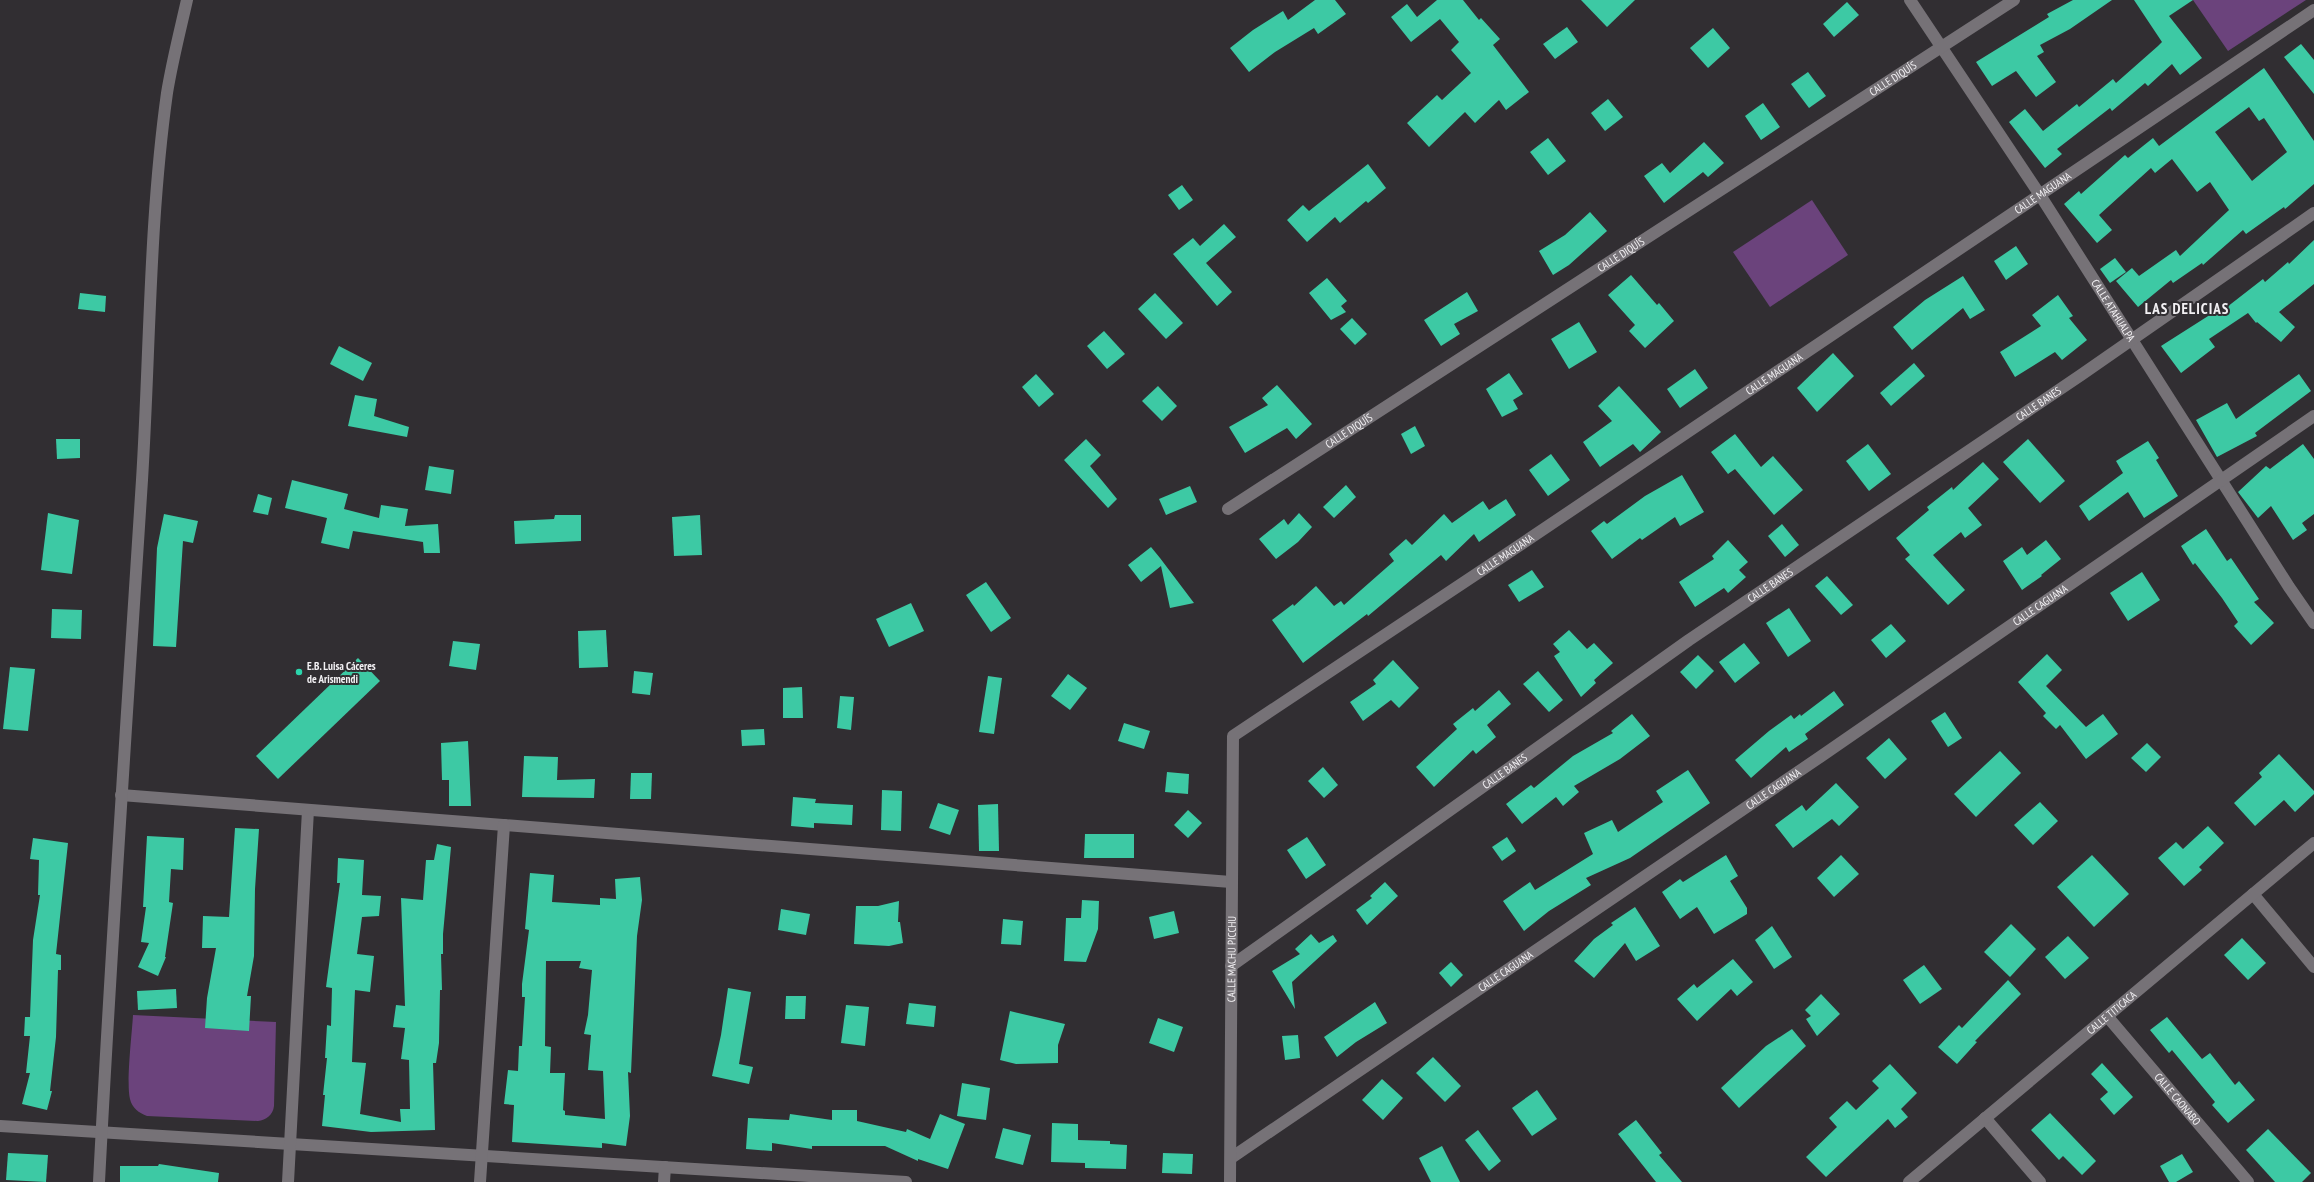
<svg xmlns="http://www.w3.org/2000/svg" width="2314" height="1182" viewBox="0 0 2314 1182" font-family="'PT Sans Narrow',sans-serif">
	<rect width="100%" height="100%" fill="#312e32"/>
	<!-- green -->
	<g fill="#6b437c">
		<path d="M2193,0H2306L2228,51Z"/>
		<path d="M1812,200L1848,255L1770,307L1733,252Z"/>
		<path d="M133,1015L276,1022L274,1106C273,1115 266,1120 258,1121L147,1116C139,1113 132,1108 130,1099C126,1083 132,1034 133,1015Z"/>
	</g>
	<!-- building -->
	<g fill="#3dc9a4" fill-rule="evenodd">
		<path d="M1315,0H1335L1346,14L1318,34L1314,28L1275,52L1249,72L1230,48L1253,30L1283,11L1288,20Z"/>
		<path d="M1437,0H1463L1479,20L1481,18L1500,39L1493,45L1529,92L1506,110L1499,100L1475,123L1465,112L1429,147L1407,123L1437,95L1442,100L1471,73L1451,50L1459,42L1440,19L1411,42L1391,17L1407,4L1417,17Z"/>
		<path d="M1581,0H1635L1607,27Z"/>
		<path d="M2073,0H2112L2070,29L2040,45L2044,52L2037,56L2056,82L2036,97L2016,71L1992,86L1976,62L2049,17L2047,14Z"/>
		<path d="M2134,0H2193L2169,16L2202,58L2180,75L2172,64L2148,86L2145,83L2112,111L2110,108L2057,149L2062,154L2045,168L2009,122L2025,109L2043,131L2077,104L2079,107L2113,79L2116,83L2158,46L2162,42Z"/>
		<path d="M1847,2L1859,15L1834,37L1823,24Z"/>
		<path d="M1567,27L1578,42L1555,59L1543,44Z"/>
		<path d="M1713,28L1730,48L1708,68L1690,48Z"/>
		<path d="M2301,44L2314,60V94L2284,57Z"/>
		<path d="M2264,68L2314,141V184L2285,209L2284,207L2246,234L2243,230L2203,265L2202,263L2173,283L2171,280L2138,307L2116,281L2132,268L2139,276L2176,250L2180,256L2229,210L2210,182L2197,192L2172,159L2155,173L2151,168L2099,215L2112,230L2097,243L2064,204L2079,191L2081,194L2125,155L2128,158L2153,138L2159,146ZM2249,107L2259,121L2264,118L2287,152L2252,181L2215,132Z"/>
		<path d="M1808,72L1826,96L1809,108L1791,84Z"/>
		<path d="M1608,99L1623,117L1605,131L1591,113Z"/>
		<path d="M1763,103L1780,127L1761,140L1745,116Z"/>
		<path d="M1548,138L1566,161L1548,175L1530,152Z"/>
		<path d="M1704,142L1724,163L1708,177L1703,172L1664,203L1644,176L1662,163L1670,173Z"/>
		<path d="M1368,164L1386,188L1368,203L1366,201L1340,223L1335,217L1307,242L1287,220L1303,205L1309,211Z"/>
		<path d="M1182,185L1193,200L1179,210L1168,195Z"/>
		<path d="M1590,212L1607,231L1569,265L1553,275L1539,251L1565,235Z"/>
		<path d="M1224,224L1236,237L1206,263L1232,292L1217,306L1173,254L1193,238L1200,246Z"/>
		<path d="M2314,240V284L2279,312L2295,327L2281,342L2257,322L2256,323L2248,313L2209,339L2215,347L2181,373L2161,346L2216,311L2218,314L2263,279L2265,282L2288,262L2289,264Z"/>
		<path d="M2016,246L2028,264L2006,280L1994,261Z"/>
		<path d="M2115,258L2126,272L2110,283L2100,269Z"/>
		<path d="M1631,275L1657,305L1659,303L1674,321L1645,348L1629,331L1635,325L1608,295Z"/>
		<path d="M1963,276L1985,310L1970,319L1963,308L1912,350L1893,327L1925,300Z"/>
		<path d="M1327,278L1347,301L1341,306L1346,312L1331,320L1309,293Z"/>
		<path d="M1467,292L1478,311L1454,324L1460,334L1441,346L1424,320Z"/>
		<path d="M80,293L106,296L105,312L78,309Z"/>
		<path d="M1155,293L1183,323L1166,339L1138,309Z"/>
		<path d="M2058,295L2073,316L2069,318L2087,340L2062,360L2055,352L2015,377L2000,352L2041,326L2032,315Z"/>
		<path d="M1352,318L1367,334L1355,345L1340,329Z"/>
		<path d="M1579,322L1597,352L1569,369L1551,339Z"/>
		<path d="M1104,331L1125,354L1107,369L1087,346Z"/>
		<path d="M339,346L372,363L363,381L330,364Z"/>
		<path d="M1833,353L1854,376L1817,412L1797,388Z"/>
		<path d="M1914,363L1925,376L1891,406L1880,393Z"/>
		<path d="M1695,369L1708,388L1680,408L1667,389Z"/>
		<path d="M1509,373L1523,394L1513,400L1518,409L1502,417L1486,389Z"/>
		<path d="M1036,374L1054,394L1039,407L1022,387Z"/>
		<path d="M2299,374L2311,391L2255,433L2257,436L2217,457L2196,420L2227,403L2236,419Z"/>
		<path d="M1277,385L1312,424L1296,439L1287,428L1245,453L1229,427L1268,405L1262,398Z"/>
		<path d="M1158,386L1177,406L1162,421L1142,401Z"/>
		<path d="M1619,386L1661,432L1640,452L1633,444L1600,467L1583,442L1612,421L1598,406Z"/>
		<path d="M355,395L377,399L374,416L409,427L407,437L348,426Z"/>
		<path d="M1415,426L1425,446L1411,454L1401,434Z"/>
		<path d="M1735,434L1761,467L1773,456L1803,490L1774,515L1735,469L1728,474L1711,452Z"/>
		<path d="M56,439H80V458L57,459Z"/>
		<path d="M1086,439L1101,455L1090,466L1117,499L1108,508L1064,460Z"/>
		<path d="M2028,439L2065,481L2040,503L2003,462Z"/>
		<path d="M2148,441L2159,458L2156,460L2178,496L2144,518L2128,492L2089,521L2079,506L2123,473L2116,461Z"/>
		<path d="M1868,444L1891,474L1869,491L1846,461Z"/>
		<path d="M2303,444L2314,459V514L2302,523L2307,530L2293,540L2271,506L2258,518L2238,492L2266,466L2270,469Z"/>
		<path d="M1551,454L1570,480L1548,496L1529,470Z"/>
		<path d="M1983,462L1999,479L1968,508L1982,525L1965,538L1961,532L1933,555L1965,590L1948,605L1905,559L1910,555L1896,538L1929,510L1927,507L1952,487L1953,490Z"/>
		<path d="M429,466L454,470L451,494L425,490Z"/>
		<path d="M1682,475L1704,512L1680,526L1675,517L1642,540L1640,538L1612,559L1591,531L1604,521L1607,524L1645,496Z"/>
		<path d="M292,480L348,494L344,509L379,518L381,505L408,509L405,526L438,524L440,553H424L423,542L353,531L349,549L321,543L327,518L285,508Z"/>
		<path d="M1346,485L1356,497L1334,518L1323,507Z"/>
		<path d="M1190,486L1197,502L1166,515L1159,499Z"/>
		<path d="M258,494L272,498L268,515L253,512Z"/>
		<path d="M1506,499L1516,515L1479,542L1474,534L1446,561L1441,555L1368,616L1367,614L1303,663L1272,620L1293,604L1294,606L1316,586L1334,606L1341,601L1344,605L1394,561L1389,554L1406,539L1412,545L1444,514L1452,523L1483,501L1489,510Z"/>
		<path d="M48,513L79,520L72,574L41,570Z"/>
		<path d="M1299,513L1312,527L1298,542L1276,559L1259,539L1284,519L1288,525Z"/>
		<path d="M164,514L198,521L193,543L183,541L176,647L153,646L157,548Z"/>
		<path d="M555,515H581V541L515,544L514,521L554,519Z"/>
		<path d="M700,515L702,555L674,556L672,517Z"/>
		<path d="M1782,524L1799,545L1785,557L1768,536Z"/>
		<path d="M2206,529L2227,561L2231,558L2259,599L2254,602L2274,623L2251,645L2234,626L2238,622L2222,598L2195,563L2193,565L2181,546Z"/>
		<path d="M1728,540L1748,562L1739,570L1746,577L1728,593L1724,588L1695,607L1679,582L1714,559L1712,556Z"/>
		<path d="M2046,540L2061,559L2041,575L2042,576L2022,590L2003,561L2022,547L2027,555Z"/>
		<path d="M1151,547L1160,558L1194,603L1170,608L1161,566L1141,582L1128,565Z"/>
		<path d="M1532,570L1544,587L1519,602L1508,585Z"/>
		<path d="M2142,572L2160,600L2128,621L2110,593Z"/>
		<path d="M1827,576L1853,605L1841,615L1815,586Z"/>
		<path d="M986,582L1011,618L991,632L966,595Z"/>
		<path d="M911,603L924,631L889,647L876,619Z"/>
		<path d="M1789,608L1811,641L1788,657L1766,623Z"/>
		<path d="M52,609L82,610L81,639L51,638Z"/>
		<path d="M1891,624L1906,641L1886,658L1871,640Z"/>
		<path d="M606,630L608,667L579,668L578,631Z"/>
		<path d="M1569,630L1587,649L1594,643L1613,663L1594,680L1596,683L1581,697L1554,656L1560,652L1553,644Z"/>
		<path d="M453,641L480,644L476,670L449,666Z"/>
		<path d="M1744,643L1760,663L1735,683L1719,662Z"/>
		<path d="M2047,654L2062,670L2046,686L2086,727L2103,714L2118,734L2086,759L2060,725L2056,729L2043,716L2046,713L2018,682Z"/>
		<path d="M1698,655L1714,671L1696,689L1680,672Z"/>
		<path d="M358,658L380,681L278,779L256,756Z"/>
		<path d="M1393,660L1419,688L1399,708L1391,700L1363,721L1350,702L1376,684L1373,680Z"/>
		<path d="M10,667L35,669L28,731L3,729Z"/>
		<path d="M634,671L653,673L650,695L632,693Z"/>
		<path d="M1538,671L1563,700L1549,712L1523,684Z"/>
		<path d="M1068,674L1087,688L1070,710L1051,696Z"/>
		<path d="M988,676L1002,678L994,734L979,732Z"/>
		<path d="M802,687L803,718H783V688Z"/>
		<path d="M1499,690L1511,704L1487,725L1496,737L1476,754L1473,750L1434,787L1416,767L1457,729L1453,724L1473,708L1475,711Z"/>
		<path d="M1834,691L1844,705L1805,734L1808,739L1789,752L1786,747L1751,778L1735,760L1769,731L1791,715L1794,719L1800,714L1801,716Z"/>
		<path d="M840,696L854,697L851,730L837,728Z"/>
		<path d="M1945,712L1962,738L1948,747L1931,721Z"/>
		<path d="M1632,714L1650,736L1620,759L1574,786L1579,792L1563,806L1556,797L1522,824L1506,804L1531,785L1534,788L1573,756L1613,733L1611,731Z"/>
		<path d="M1124,723L1150,731L1144,749L1118,741Z"/>
		<path d="M764,729L765,745L742,746L741,730Z"/>
		<path d="M1889,738L1907,759L1885,779L1866,758Z"/>
		<path d="M468,741L471,806H449V780H442L441,743Z"/>
		<path d="M2147,743L2161,757L2146,772L2131,758Z"/>
		<path d="M2000,751L2021,773L1976,817L1954,794Z"/>
		<path d="M2279,754L2314,791V794L2295,812L2284,800L2255,826L2234,803L2262,777L2259,773Z"/>
		<path d="M524,756L558,757L557,780L595,779L594,798L522,797Z"/>
		<path d="M1323,767L1338,785L1324,798L1308,781Z"/>
		<path d="M1688,770L1710,803L1630,858L1586,878L1591,885L1549,911L1524,931L1503,901L1530,882L1535,890L1593,854L1584,833L1612,820L1618,832L1663,802L1656,791Z"/>
		<path d="M1167,772L1189,774L1188,794L1165,792Z"/>
		<path d="M631,773H652L651,799H630Z"/>
		<path d="M1836,783L1859,807L1839,826L1832,819L1793,848L1775,825L1802,805L1806,811Z"/>
		<path d="M882,790L902,791L901,831L881,830Z"/>
		<path d="M793,797L816,799L815,803L853,805L852,825L814,823V828L791,826Z"/>
		<path d="M2040,802L2058,821L2033,845L2014,825Z"/>
		<path d="M938,803L959,810L950,835L929,828Z"/>
		<path d="M998,804L999,851H979L978,805Z"/>
		<path d="M1188,810L1202,823L1188,838L1174,825Z"/>
		<path d="M2208,826L2224,843L2199,867L2202,870L2184,886L2158,858L2176,842L2183,849Z"/>
		<path d="M235,828L259,829L255,889L254,956L247,996H251L249,1031L205,1028L207,998L216,948H202L203,916L229,917Z"/>
		<path d="M1085,834H1134V858H1084Z"/>
		<path d="M147,836L184,838L183,870L171,869L169,902L173,903L165,957H166L158,976L138,967L149,943L141,942L146,907H143Z"/>
		<path d="M1307,837L1326,865L1306,879L1287,850Z"/>
		<path d="M1507,837L1516,851L1502,861L1492,847Z"/>
		<path d="M33,838L68,843L56,954L61,955V970H58L56,1037L50,1091H52L47,1110L22,1104L30,1073H26L30,1036H24L25,1017H30L33,940L40,895H38L39,860L30,859Z"/>
		<path d="M437,844L451,847L443,934V954H441L442,990H440L439,1043L436,1063H433L435,1130L371,1132L322,1126L325,1095H323L327,1058H325L327,1025L331,1026L332,988L326,987L340,883H337L338,858L364,860L362,895L381,896L379,916L362,917L357,954L374,956L370,992L355,990L352,1062L366,1063L360,1114L401,1122L400,1109H410L409,1060L401,1059L405,1028L393,1027L396,1005L405,1006L401,898L423,900L426,860H434Z"/>
		<path d="M1726,855L1738,876L1730,881L1747,908V914L1714,934L1697,907L1680,919L1662,892L1680,879L1683,882Z"/>
		<path d="M1841,855L1859,874L1834,897L1817,878Z"/>
		<path d="M2092,855L2129,894L2094,927L2057,887Z"/>
		<path d="M530,873L554,875L552,902L600,905V898L616,899L615,879L640,877L642,900L637,936L631,1073L628,1072L630,1116L626,1146L602,1143V1148L512,1142L514,1105L504,1104L508,1070L518,1071L519,1046H522L525,997H522V984L529,930L525,929ZM546,961H581L579,968L592,970L588,1015L584,1034L591,1035L588,1070L603,1071L605,1119L565,1115V1111L563,1110L565,1073H550L551,1047L545,1046Z"/>
		<path d="M1385,882L1398,896L1367,925L1356,910L1372,898L1370,896Z"/>
		<path d="M1082,900L1099,901L1098,929L1086,962L1064,961L1066,918H1081Z"/>
		<path d="M899,901L898,922H900L903,943L889,946L854,944L856,906H878Z"/>
		<path d="M1635,907L1660,946L1636,961L1625,943L1594,978L1574,961L1594,939L1613,925L1611,923Z"/>
		<path d="M781,909L810,914L806,935L778,930Z"/>
		<path d="M1174,911L1179,933L1154,939L1149,917Z"/>
		<path d="M1003,919L1023,921L1021,945L1001,944Z"/>
		<path d="M2011,924L2036,949L2010,977L1984,952Z"/>
		<path d="M1772,926L1792,957L1774,969L1755,940Z"/>
		<path d="M1311,934L1319,943L1333,935L1337,941L1292,982L1295,1009L1272,971L1300,954L1295,949Z"/>
		<path d="M2068,936L2089,958L2065,979L2045,957Z"/>
		<path d="M2242,938L2266,963L2248,980L2224,955Z"/>
		<path d="M1733,959L1753,982L1737,996L1731,989L1697,1021L1677,999L1694,984L1697,988Z"/>
		<path d="M1451,962L1463,975L1451,987L1439,973Z"/>
		<path d="M1924,965L1942,989L1920,1004L1903,980Z"/>
		<path d="M2008,980L2021,994L1975,1041L1977,1042L1957,1064L1938,1047L1959,1025L1962,1028Z"/>
		<path d="M728,988L751,992L739,1064L753,1067L749,1084L712,1076L721,1035Z"/>
		<path d="M176,989L177,1008L138,1010L137,991Z"/>
		<path d="M1821,994L1840,1014L1817,1036L1806,1019L1811,1016L1805,1010Z"/>
		<path d="M786,996H806L805,1019H785Z"/>
		<path d="M1375,1002L1387,1023L1356,1042L1337,1057L1324,1037Z"/>
		<path d="M909,1003L936,1006L934,1027L906,1024Z"/>
		<path d="M846,1005L869,1007L865,1046L841,1043Z"/>
		<path d="M1010,1011L1065,1024L1058,1045V1063L1016,1064L1000,1060Z"/>
		<path d="M2167,1017L2202,1059L2210,1053L2235,1085L2239,1081L2255,1100L2228,1123L2212,1105L2215,1102L2172,1050L2169,1053L2150,1030Z"/>
		<path d="M1158,1018L1183,1027L1174,1052L1149,1043Z"/>
		<path d="M1792,1029L1806,1046L1739,1108L1721,1088L1766,1046Z"/>
		<path d="M1298,1035L1300,1058L1285,1060L1282,1036Z"/>
		<path d="M1433,1057L1461,1086L1445,1102L1416,1073Z"/>
		<path d="M2102,1063L2133,1097L2114,1115L2100,1099L2108,1092L2091,1074Z"/>
		<path d="M1890,1064L1917,1093L1901,1109L1908,1117L1895,1128L1888,1119L1826,1177L1806,1157L1837,1127L1829,1118L1847,1101L1856,1110L1879,1088L1872,1081Z"/>
		<path d="M1382,1079L1403,1098L1383,1120L1362,1100Z"/>
		<path d="M962,1083L990,1088L986,1120L957,1116Z"/>
		<path d="M1537,1090L1557,1119L1532,1136L1512,1108Z"/>
		<path d="M832,1110H857V1121L906,1132L907,1129L930,1139L940,1114L965,1124L948,1169L918,1159V1161L885,1146H812V1149L772,1143V1151L746,1149L748,1118L789,1120L790,1114L832,1120Z"/>
		<path d="M2050,1113L2096,1161L2082,1175L2063,1156L2059,1160L2031,1130Z"/>
		<path d="M1636,1120L1662,1153L1659,1155L1682,1182H1656L1618,1134Z"/>
		<path d="M1052,1123L1078,1124V1140L1110,1141V1144L1127,1145L1126,1169L1085,1168V1163L1051,1162Z"/>
		<path d="M1003,1128L1031,1135L1023,1165L995,1158Z"/>
		<path d="M2268,1129L2311,1173L2302,1182H2275L2246,1150Z"/>
		<path d="M1478,1130L1501,1161L1489,1171L1465,1140Z"/>
		<path d="M1442,1146L1460,1182H1431L1419,1158Z"/>
		<path d="M8,1153L48,1155L46,1182L6,1180Z"/>
		<path d="M1163,1153L1193,1154L1192,1174L1162,1173Z"/>
		<path d="M2182,1154L2193,1172L2176,1182H2169L2160,1166Z"/>
		<path d="M159,1164L219,1173L218,1182H120V1166H158Z"/>
	</g>
	<g fill="none" stroke-linecap="round" stroke-linejoin="round">
		<!-- street -->
		<g stroke="#767277" stroke-width="12">
			<path id="s1" d="M1910,0L2040,195L2289,587L2314,623"/>
			<path id="s2" d="M1228,509L2014,0"/>
			<path d="M121,795L1231,882"/>
			<path d="M2253,894L2314,967"/>
			<path id="s3" d="M1231,966L1689,640L2081,375L2314,213"/>
			<path id="s4" d="M2107,1016L2248,1182"/>
			<path d="M1985,1118L2040,1182"/>
			<path d="M0,1126L906,1182"/>
			<path id="s5" d="M1231,1158L1820,757L2314,416"/>
			<path d="M99,1182C111,948 127,714 142,480C150,351 149,222 167,93C172,62 180,31 187,0"/>
			<path d="M288,1182L308,810"/>
			<path d="M480,1182L504,825"/>
			<path d="M664,1182L665,1167"/>
			<path id="s6" d="M1230,1182L1233,736L1523,543L2314,10"/>
			<path id="s7" d="M1909,1182L2314,843"/>
		</g>
	</g>
	<!-- markers -->
	<circle fill="#2bd5ac" stroke="#312e32" stroke-width="1.5" cx="299" cy="672" r="4"/>
	<g text-anchor="middle" dominant-baseline="central" stroke-width="4" stroke-linejoin="round" paint-order="stroke">
		<!-- street labels -->
		<g font-size="11" fill="#f3f1f4" stroke="#312e32">
			<text stroke="none"><textPath href="#s2" startOffset="792">CALLE DIQUÍS</textPath></text>
			<text stroke="none"><textPath href="#s6" startOffset="1421">CALLE MAGUANA</textPath></text>
			<text stroke="none"><textPath href="#s2" startOffset="468">CALLE DIQUÍS</textPath></text>
			<text stroke="none"><textPath href="#s1" startOffset="371">CALLE ATAHUALPA</textPath></text>
			<text stroke="none"><textPath href="#s6" startOffset="1097">CALLE MAGUANA</textPath></text>
			<text stroke="none"><textPath href="#s3" startOffset="984">CALLE BANES</textPath></text>
			<text stroke="none"><textPath href="#s2" startOffset="144">CALLE DIQUÍS</textPath></text>
			<text stroke="none"><textPath href="#s6" startOffset="773">CALLE MAGUANA</textPath></text>
			<text stroke="none"><textPath href="#s3" startOffset="660">CALLE BANES</textPath></text>
			<text stroke="none"><textPath href="#s5" startOffset="980">CALLE CAGUANA</textPath></text>
			<text stroke="none"><textPath href="#s3" startOffset="336">CALLE BANES</textPath></text>
			<text stroke="none"><textPath href="#s5" startOffset="656">CALLE CAGUANA</textPath></text>
			<text stroke="none"><textPath href="#s6" startOffset="223">CALLE MACHU PICCHU</textPath></text>
			<text stroke="none"><textPath href="#s5" startOffset="332">CALLE CAGUANA</textPath></text>
			<text stroke="none"><textPath href="#s7" startOffset="264">CALLE TITICACA</textPath></text>
			<text stroke="none"><textPath href="#s4" startOffset="109">CALLE CAONABO</textPath></text>
		</g>
		<!-- poi labels -->
		<g font-size="11" font-weight="bold" fill="#f3f1f4" stroke="#312e32" text-anchor="start">
			<text x="307" y="666">E.B. Luisa Cáceres<tspan x="307" dy="13">de Arismendi</tspan></text>
		</g>
		<!-- district labels -->
		<g font-size="15" font-weight="bold" letter-spacing="1" fill="#f3f1f4" stroke="#312e32">
			<text x="2187" y="308">LAS DELICIAS</text>
		</g>
	</g>
</svg>
